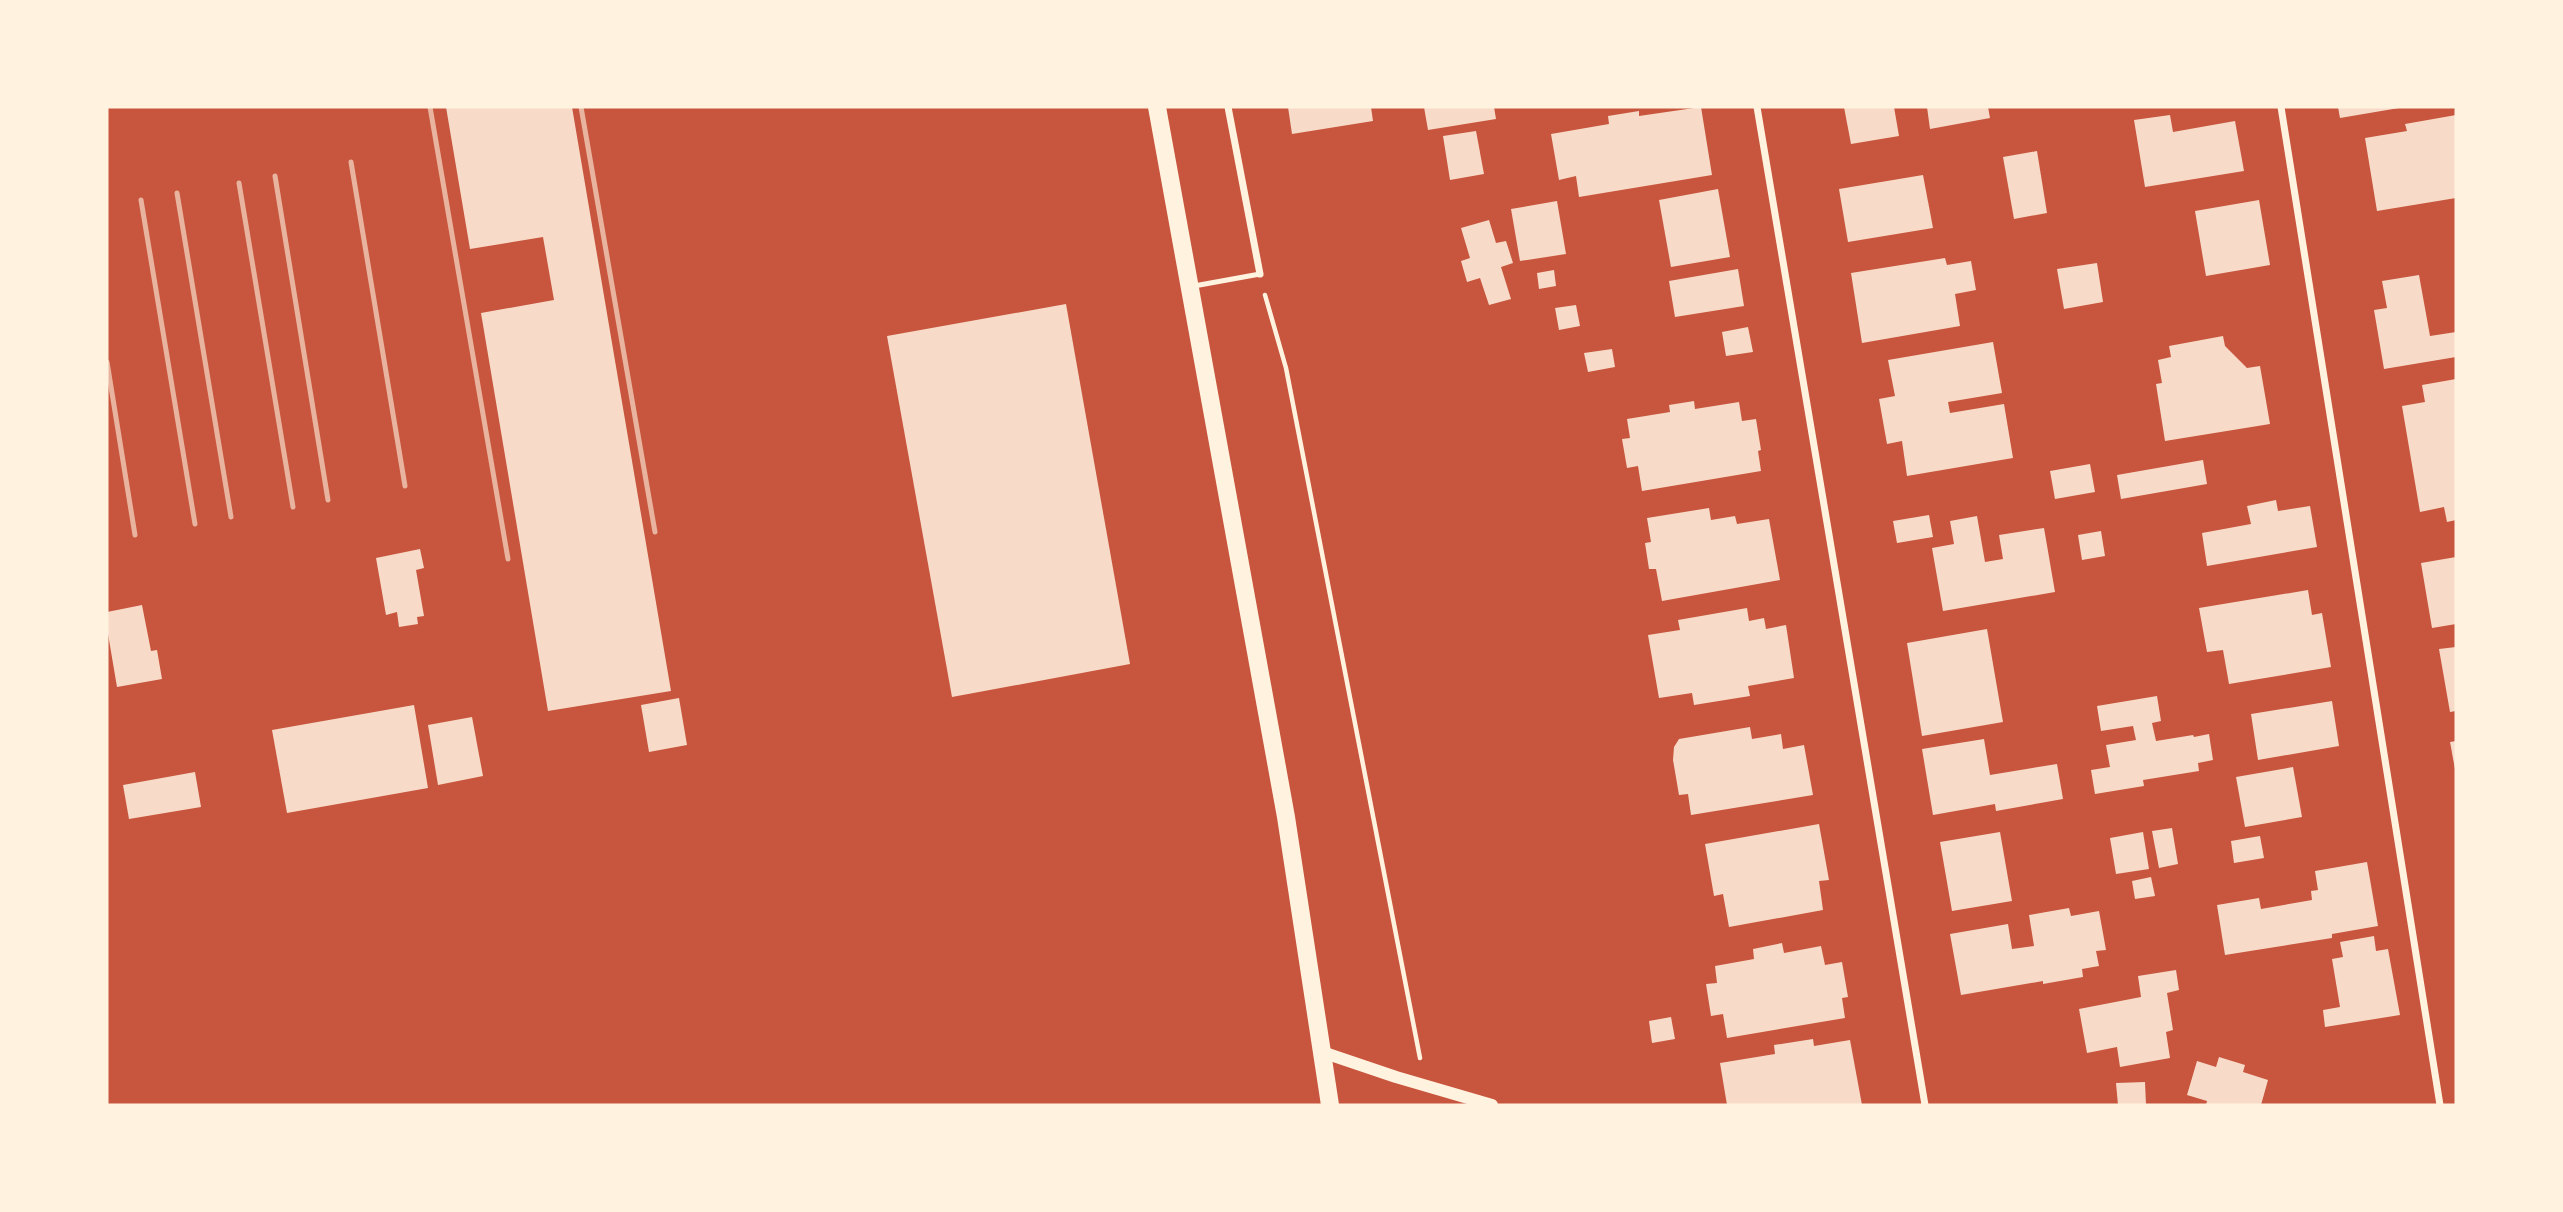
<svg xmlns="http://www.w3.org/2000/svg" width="2563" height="1212" viewBox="0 0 2563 1212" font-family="'Source Sans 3',sans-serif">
	<rect width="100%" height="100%" fill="#c8553d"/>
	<!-- building -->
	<g fill="#f7dbc8">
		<path d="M446,107H572L671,691L548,711L481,313L554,300L543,237L470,249Z"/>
		<path d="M1288,107H1371L1373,121L1292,134Z"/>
		<path d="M1424,107H1494L1496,119L1428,130Z"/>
		<path d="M1701,107L1712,175L1579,197L1576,176L1559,180L1551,134L1609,124L1608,116L1639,111V116Z"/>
		<path d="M1844,107H1894L1899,136L1851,144Z"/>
		<path d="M1927,107H1988L1990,118L1930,129Z"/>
		<path d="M2338,107H2399V108L2340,118Z"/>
		<path d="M2170,115L2173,132L2235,121L2244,171L2145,187L2134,120Z"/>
		<path d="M2456,115V198L2377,211L2365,138L2407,131L2405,124Z"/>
		<path d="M1476,131L1484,174L1450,180L1443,136Z"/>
		<path d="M2037,151L2047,213L2014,219L2003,157Z"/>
		<path d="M1923,175L1933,228L1848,242L1839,189Z"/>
		<path d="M1718,189L1730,257L1671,267L1659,200Z"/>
		<path d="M2259,200L2270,265L2206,276L2195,211Z"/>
		<path d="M1557,201L1566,254L1520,261L1511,209Z"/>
		<path d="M1489,220L1496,243L1506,241L1513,263L1501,267L1511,299L1489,305L1480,278L1467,282L1461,261L1470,258L1461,228Z"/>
		<path d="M1945,258L1947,265L1971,261L1976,290L1955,294L1960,326L1862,343L1851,273Z"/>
		<path d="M2097,263L2103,302L2064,309L2057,269Z"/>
		<path d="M1738,269L1744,306L1675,317L1669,281Z"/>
		<path d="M1554,270L1556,286L1539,289L1537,273Z"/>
		<path d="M2419,275L2430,336L2456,332V357L2384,369L2374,310L2387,308L2382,281Z"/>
		<path d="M1066,304L1130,664L952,697L887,336Z"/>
		<path d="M1576,305L1580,326L1559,330L1555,308Z"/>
		<path d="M1748,327L1753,352L1726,356L1722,332Z"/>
		<path d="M2223,336L2225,346L2247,368L2260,366L2270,424L2165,441L2156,384L2162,383L2158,360L2171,357L2169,346Z"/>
		<path d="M1993,342L2002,393L1948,402L1950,413L2004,404L2013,458L1907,476L1902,441L1887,444L1879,399L1895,396L1888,360Z"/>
		<path d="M1612,349L1615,367L1588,372L1584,353Z"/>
		<path d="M2456,379V520L2447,522L2444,507L2420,512L2402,406L2425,402L2422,385Z"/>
		<path d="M1694,401L1695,409L1739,402L1742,421L1756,419L1761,450L1758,451L1761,471L1642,491L1638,466L1627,468L1622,439L1630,438L1627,419L1670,412L1669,405Z"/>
		<path d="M2203,460L2207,484L2121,499L2117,475Z"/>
		<path d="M2090,464L2095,492L2055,499L2050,471Z"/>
		<path d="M2276,500L2278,511L2310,506L2317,547L2207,566L2202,533L2251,524L2247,506Z"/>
		<path d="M1709,508L1711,520L1735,516L1737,524L1769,519L1780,580L1662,601L1656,569H1649L1645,543L1651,542L1647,518Z"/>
		<path d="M1929,515L1933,537L1897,543L1893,521Z"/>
		<path d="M1977,516L1985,562L2003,559L1999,535L2044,528L2055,592L1943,611L1932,548L1954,544L1950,521Z"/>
		<path d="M2101,531L2105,556L2082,560L2078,535Z"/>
		<path d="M420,549L424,568L416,570L424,616L417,617L418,624L399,627L397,612L386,615L376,558Z"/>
		<path d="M2456,557V624L2432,628L2421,563Z"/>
		<path d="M2308,590L2312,615L2322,613L2331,667L2229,684L2223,650L2207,652L2199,608Z"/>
		<path d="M142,605L151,651L157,650L162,679L117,687L107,628V612Z"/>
		<path d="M1747,608L1749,621L1764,618L1766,629L1786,625L1794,678L1748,686L1750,696L1694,705L1692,693L1659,698L1648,635L1680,630L1678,620Z"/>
		<path d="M1987,629L2003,722L1922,736L1907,643Z"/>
		<path d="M2456,647V711L2450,712L2439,649Z"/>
		<path d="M2157,696L2161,721L2152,723L2156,741L2193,735L2194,737L2209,734L2213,760L2198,763L2199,771L2143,780L2144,786L2095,794L2091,770L2110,767L2106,745L2136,740L2133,726L2101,731L2097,706Z"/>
		<path d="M679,698L687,745L649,752L641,705Z"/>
		<path d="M2332,701L2339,746L2258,760L2251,714Z"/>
		<path d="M414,705L428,788L287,813L272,730Z"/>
		<path d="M472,717L483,776L438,785L428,725Z"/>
		<path d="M1750,727L1752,739L1781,734L1783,749L1804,745L1813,795L1691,815L1688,794L1679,795L1673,760L1674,747L1679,739Z"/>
		<path d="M1984,739L1990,775L2057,764L2063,799L1996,811L1995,804L1933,815L1922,749Z"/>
		<path d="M2456,741V769H2455L2450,742Z"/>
		<path d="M2293,767L2302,817L2245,827L2236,777Z"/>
		<path d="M195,772L201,807L129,819L123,785Z"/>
		<path d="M1819,824L1829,880L1819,881L1823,910L1729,927L1723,894L1714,896L1705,844Z"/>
		<path d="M2172,828L2178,864L2159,868L2152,831Z"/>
		<path d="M2000,832L2012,901L1952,911L1940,842Z"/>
		<path d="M2143,832L2149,869L2116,874L2110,838Z"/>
		<path d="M2260,836L2264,858L2234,863L2231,841Z"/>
		<path d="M2367,862L2378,926L2332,934V938L2225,955L2217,905L2259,898L2261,909L2312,900L2311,891L2318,890L2315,871Z"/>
		<path d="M2151,877L2155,896L2135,899L2132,881Z"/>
		<path d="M2069,908L2071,916L2099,911L2106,950L2096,951L2099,966L2082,969L2083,977L2043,984V981L1961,995L1950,934L2008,924L2012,949L2034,946L2029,915Z"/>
		<path d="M2374,936L2376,951L2388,949L2400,1015L2325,1027L2323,1010L2340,1007L2332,959L2343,957L2340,942Z"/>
		<path d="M1782,943L1784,953L1821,946L1825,965L1842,962L1848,997L1842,998L1845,1018L1727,1038L1723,1014L1711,1016L1706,984L1717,983L1715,966L1754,959L1753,949Z"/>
		<path d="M2176,970L2179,990L2167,993L2173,1030L2166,1032L2170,1058L2120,1067L2117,1047L2087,1053L2079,1009L2141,997L2138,976Z"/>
		<path d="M1671,1017L1675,1039L1652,1043L1649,1021Z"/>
		<path d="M1813,1039L1814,1046L1850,1040L1862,1105H1727L1720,1063L1775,1054L1774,1045Z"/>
		<path d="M2219,1057L2245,1065L2243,1072L2268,1080L2261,1105H2206L2207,1101L2187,1095L2197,1061L2216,1067Z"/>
		<path d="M2145,1082L2146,1105H2118L2116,1083Z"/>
	</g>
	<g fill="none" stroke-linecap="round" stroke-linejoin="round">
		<!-- path -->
		<path stroke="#fff3e0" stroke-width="4.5" d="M1265,295L1286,368L1420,1058"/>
		<!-- service -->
		<path stroke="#fff3e0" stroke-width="5" d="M1194,286L1260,274"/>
		<!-- minor -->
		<g stroke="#fff3e0" stroke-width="7">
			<path d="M1228,107L1260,274"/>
			<path d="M1757,107L1925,1105"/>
			<path d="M2281,107L2440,1105"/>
		</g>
		<!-- tertiary -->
		<path stroke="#fff3e0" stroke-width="12" d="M1322,1052L1396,1077L1492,1105"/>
		<!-- primary -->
		<path stroke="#fff3e0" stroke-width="18" d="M1157,107L1286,817L1330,1105"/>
		<!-- rail -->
		<g stroke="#e9b49f" stroke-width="5">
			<path d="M430,107L508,559"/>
			<path d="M581,107L655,532"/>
			<path d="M351,162L405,486"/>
			<path d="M275,176L328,500"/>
			<path d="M239,183L293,507"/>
			<path d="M177,193L231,517"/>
			<path d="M141,200L195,524"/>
			<path d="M107,362L135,535"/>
		</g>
	</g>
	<!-- border -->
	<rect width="2563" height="1212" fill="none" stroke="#fff3e0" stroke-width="217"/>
</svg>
